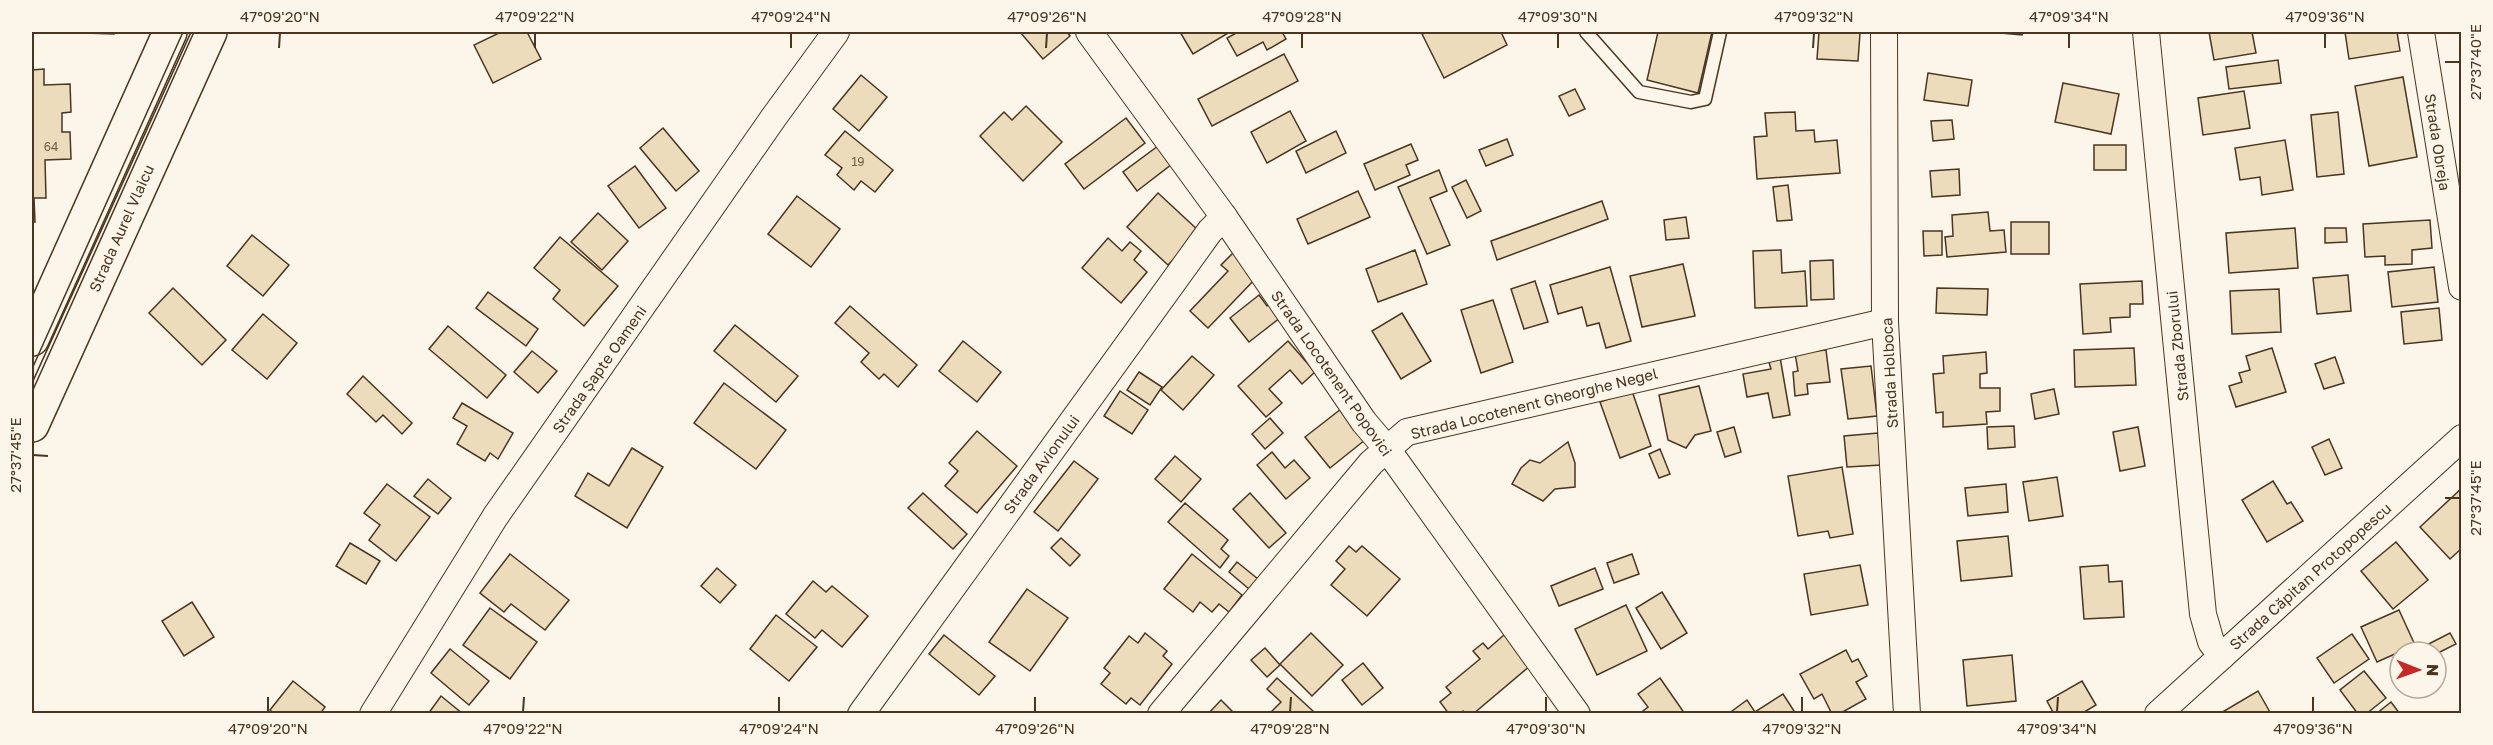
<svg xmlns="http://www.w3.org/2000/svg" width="2493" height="745" viewBox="0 0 2493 745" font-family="'Golos Text',sans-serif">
	<rect width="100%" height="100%" fill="#fbf6e9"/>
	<!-- building -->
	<g fill="#ecdcbc" stroke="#4a3520" stroke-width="1.5">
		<path d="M84,32H114V34L84,33Z"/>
		<path d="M501,32H527L541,59L493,83L474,45Z"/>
		<path d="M1020,32H1067L1070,36L1043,59Z"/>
		<path d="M1180,32H1230L1193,54Z"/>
		<path d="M1238,32H1282L1286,39L1267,50L1263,42L1237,56L1227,38Z"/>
		<path d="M1428,32H1501L1507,45L1444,78L1422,34Z"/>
		<path d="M1658,32H1712L1698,93L1647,80Z"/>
		<path d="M1819,32L1860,33L1858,61L1817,59Z"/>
		<path d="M1989,32H2023L2022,35Z"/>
		<path d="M2209,32H2252L2256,53L2214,60Z"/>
		<path d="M2345,32H2397L2400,51L2349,59Z"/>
		<path d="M1284,54L1298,81L1212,126L1198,99Z"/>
		<path d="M2278,60L2281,83L2229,89L2226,67Z"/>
		<path d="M44,69V85L70,84L71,112L62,113V132H70L71,159L45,160L46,198H34L35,222H32V70Z"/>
		<path d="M1928,73L1972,80L1968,106L1924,100Z"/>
		<path d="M861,75L887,97L859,131L833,109Z"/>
		<path d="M2403,77L2417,157L2369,166L2355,86Z"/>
		<path d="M2063,83L2119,94L2111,134L2055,122Z"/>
		<path d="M1575,89L1585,109L1569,116L1559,96Z"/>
		<path d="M2244,91L2250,128L2203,135L2198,98Z"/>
		<path d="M1026,106L1062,142L1023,181L980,136L1004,112L1012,120Z"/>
		<path d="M1290,111L1306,141L1267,163L1251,132Z"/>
		<path d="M1795,112L1796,131L1814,130L1815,142L1837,140L1840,173L1757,179L1754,137L1767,136L1765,113Z"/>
		<path d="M2338,112L2344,174L2317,177L2311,115Z"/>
		<path d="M1126,118L1145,143L1084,189L1065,164Z"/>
		<path d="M1952,120L1954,139L1933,141L1931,121Z"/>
		<path d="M663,128L699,171L676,191L640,148Z"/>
		<path d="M845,131L893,170L875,192L861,181L854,190L837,175L842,168L825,155Z"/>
		<path d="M1336,131L1346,153L1306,173L1296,151Z"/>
		<path d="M1507,139L1513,155L1486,166L1479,150Z"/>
		<path d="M2285,140L2293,190L2262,195L2260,177L2240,180L2235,148Z"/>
		<path d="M1411,144L1418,160L1406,165L1410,175L1375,190L1364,164Z"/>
		<rect x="2094" y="145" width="32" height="25"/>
		<path d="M1158,146L1172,164L1137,191L1123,172Z"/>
		<path d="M635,166L666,208L639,228L608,186Z"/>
		<path d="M1959,169L1960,195L1932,197L1930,171Z"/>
		<path d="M1439,170L1447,191L1430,198L1450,245L1427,254L1398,187Z"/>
		<path d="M1466,180L1481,211L1467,218L1452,187Z"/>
		<path d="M1788,185L1792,220L1777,221L1773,187Z"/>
		<path d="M1358,191L1370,217L1308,244L1297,219Z"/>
		<path d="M1158,193L1200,232L1168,265L1127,227Z"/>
		<path d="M797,196L840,229L811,267L768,234Z"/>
		<path d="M1602,201L1608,219L1497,260L1491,241Z"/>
		<path d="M1988,212L1990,231L2004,230L2006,252L1947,257L1945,237L1953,236L1952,215Z"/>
		<path d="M598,213L628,241L602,270L571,242Z"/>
		<path d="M1686,217L1689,238L1666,240L1664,220Z"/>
		<path d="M2430,220L2432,248L2412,250V264L2385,265V256L2365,257L2363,224Z"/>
		<rect x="2011" y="222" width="38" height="32"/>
		<path d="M2295,228L2298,268L2229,273L2226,233Z"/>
		<path d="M2325,228H2346L2347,242L2325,243Z"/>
		<path d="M1923,231H1942V255L1924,256Z"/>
		<path d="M252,235L289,265L263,296L227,266Z"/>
		<path d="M560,237L618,286L584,326L553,299L560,290L534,268Z"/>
		<path d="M1108,238L1122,251L1130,242L1141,251L1134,260L1147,272L1121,303L1082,268Z"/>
		<path d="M1415,250L1427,284L1378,302L1366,269Z"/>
		<path d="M1781,250L1782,273L1805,271L1807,306L1755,308L1753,251Z"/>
		<path d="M1235,251L1259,275L1208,328L1190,311L1228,271L1221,265Z"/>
		<path d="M1833,260L1834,299L1811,300L1810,261Z"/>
		<path d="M1683,264L1695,316L1642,327L1630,276Z"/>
		<path d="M1610,267L1631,341L1606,348L1599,323L1587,326L1582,307L1558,314L1550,285Z"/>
		<path d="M2434,267L2438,302L2392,307L2388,272Z"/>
		<path d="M2348,275L2351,311L2317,314L2313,278Z"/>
		<path d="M1535,281L1548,322L1524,329L1511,289Z"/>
		<path d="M2142,281L2143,304H2130V317L2110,318L2111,332L2083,334L2080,284Z"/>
		<path d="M173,288L226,340L202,365L149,313Z"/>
		<path d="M1937,288L1988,289L1987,315L1936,313Z"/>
		<path d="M2279,289L2281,332L2232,334L2230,291Z"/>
		<path d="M488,292L538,329L526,346L476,308Z"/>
		<path d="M1259,295L1267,306L1274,300L1285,314L1249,342L1230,318Z"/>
		<path d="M1493,300L1513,362L1481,373L1461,310Z"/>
		<path d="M850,306L917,365L898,387L884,374L879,379L861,362L869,353L835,323Z"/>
		<path d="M2439,308L2442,340L2404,344L2401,312Z"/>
		<path d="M1402,313L1431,361L1401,379L1372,331Z"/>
		<path d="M263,314L297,343L267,379L232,350Z"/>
		<path d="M735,325L798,376L776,402L714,351Z"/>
		<path d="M448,326L506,375L487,398L429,349Z"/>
		<path d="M963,341L1001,372L977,402L939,371Z"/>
		<path d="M1288,341L1315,372L1302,384L1290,370L1269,389L1282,403L1266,417L1238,386Z"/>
		<path d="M2134,348L2136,385L2075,387L2074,350Z"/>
		<path d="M2272,348L2286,392L2236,407L2229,386L2242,382L2239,373L2250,370L2246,356Z"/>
		<path d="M1826,350L1830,382L1807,384L1808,394L1795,396L1793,372L1798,371L1795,353Z"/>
		<path d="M532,351L557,371L538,393L514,372Z"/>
		<path d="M1986,352L1987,373L1980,374V388H2000V411L1986,412L1987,424L1943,427V412L1936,413L1933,374L1944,373L1943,356Z"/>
		<path d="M1192,356L1214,375L1183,410L1161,390Z"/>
		<path d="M1780,357L1790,415L1773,418L1768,393L1747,397L1743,374L1771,369L1768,359Z"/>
		<path d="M2335,357L2344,383L2324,389L2315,364Z"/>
		<path d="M1871,366L1877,416L1848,419L1841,369Z"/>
		<path d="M1139,372L1162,387L1150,405L1127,390Z"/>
		<path d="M363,376L412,423L402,434L383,415L376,422L347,394Z"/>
		<path d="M724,383L786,430L756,469L694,423Z"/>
		<path d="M1699,386L1711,431L1695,435L1686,448L1668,440L1659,395Z"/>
		<path d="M2054,389L2059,414L2035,419L2031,394Z"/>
		<path d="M1120,391L1148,410L1132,434L1104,416Z"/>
		<path d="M1632,391L1651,446L1620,458L1600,402Z"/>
		<path d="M462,403L513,433L498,459L490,453L485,461L457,444L467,426L453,418Z"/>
		<path d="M1341,409L1365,440L1330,468L1305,437Z"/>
		<path d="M1270,418L1283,433L1265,449L1252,434Z"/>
		<path d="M2014,426L2015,447L1988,449L1987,427Z"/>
		<path d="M1734,427L1741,452L1725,457L1717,432Z"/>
		<path d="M2138,427L2145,466L2120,471L2113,432Z"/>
		<path d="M977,431L1017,466L977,513L945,486L958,471L949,463Z"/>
		<path d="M1878,433L1881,465L1847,467L1844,436Z"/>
		<path d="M2329,439L2342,468L2325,475L2312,447Z"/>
		<path d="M1568,442L1575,463V487L1555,489L1543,501L1512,484L1521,468L1530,460L1540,463Z"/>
		<path d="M632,448L663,467L627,528L575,496L588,473L609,486Z"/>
		<path d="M1660,449L1670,474L1659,478L1649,454Z"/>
		<path d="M1272,452L1285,468L1294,460L1310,478L1286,499L1257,465Z"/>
		<path d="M1175,456L1201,479L1181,502L1155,479Z"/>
		<path d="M1074,461L1098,479L1058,531L1034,512Z"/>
		<path d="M1842,467L1853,534L1830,538L1828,531L1798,536L1788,476Z"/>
		<path d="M2057,477L2063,516L2029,521L2023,482Z"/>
		<path d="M428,479L451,498L438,514L414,496Z"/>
		<path d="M2273,481L2287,504L2291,502L2303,521L2267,542L2242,500Z"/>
		<path d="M387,484L430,517L396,561L369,540L380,525L364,513Z"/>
		<path d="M2006,484L2008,512L1968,516L1965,488Z"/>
		<path d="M2462,488V548L2450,559L2420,527Z"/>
		<path d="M923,493L967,534L953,549L908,508Z"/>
		<path d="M1250,493L1286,533L1269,548L1233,509Z"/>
		<path d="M1185,503L1228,540L1221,549L1229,556L1220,568L1168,522Z"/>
		<path d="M2008,536L2012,576L1961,581L1957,541Z"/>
		<path d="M1061,538L1080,555L1070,566L1051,548Z"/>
		<path d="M2396,542L2428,580L2393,609L2361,571Z"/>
		<path d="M350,543L380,561L366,584L336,566Z"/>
		<path d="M1349,546L1356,552L1362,546L1400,579L1367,616L1331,585L1345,569L1336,561Z"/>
		<path d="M510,554L569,600L545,630L511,604L504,612L480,593Z"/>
		<path d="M1192,554L1242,595L1229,612L1219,604L1212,612L1200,602L1193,612L1164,589Z"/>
		<path d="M1632,554L1639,574L1614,583L1607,563Z"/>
		<path d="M1237,562L1258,579L1249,589L1229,572Z"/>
		<path d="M1860,565L1868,605L1811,615L1804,574Z"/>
		<path d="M2108,565L2109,582L2122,581L2124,617L2084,619L2080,567Z"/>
		<path d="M717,568L736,585L720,603L701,586Z"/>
		<path d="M1595,568L1603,589L1559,606L1551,586Z"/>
		<path d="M813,581L826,592L832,586L868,616L842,647L822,630L815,638L786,614Z"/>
		<path d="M1027,589L1068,618L1030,671L989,642Z"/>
		<path d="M1662,592L1687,633L1661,649L1636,608Z"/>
		<path d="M192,602L214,637L184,656L162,621Z"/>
		<path d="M1626,605L1647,651L1597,675L1575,629Z"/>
		<path d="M490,608L537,642L510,679L463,645Z"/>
		<path d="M2399,610L2415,645L2377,662L2361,627Z"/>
		<path d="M776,615L817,647L789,681L750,649Z"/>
		<path d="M1145,633L1167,651L1163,656L1172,664L1140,705L1131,698L1126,704L1101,684L1110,673L1104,668L1129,636L1138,643Z"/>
		<path d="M1311,633L1343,665L1312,696L1280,664Z"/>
		<path d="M2450,633L2456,644L2436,654V652H2413Z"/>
		<path d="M1505,634L1531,665L1473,714H1465L1463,711L1459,714H1449L1440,702L1451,693L1446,687L1480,659L1473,651L1483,643L1488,649Z"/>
		<path d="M2352,634L2369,659L2334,683L2317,658Z"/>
		<path d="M944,635L995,676L979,695L929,654Z"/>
		<path d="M1265,648L1280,665L1267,677L1251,660Z"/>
		<path d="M450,649L489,681L469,705L431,673Z"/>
		<path d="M1846,650L1852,662L1858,659L1867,676L1856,682L1866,699L1839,714H1832L1822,694L1814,699L1800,674Z"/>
		<path d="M2012,655L2016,701L1967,706L1963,660Z"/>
		<path d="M1363,663L1383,688L1362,705L1342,680Z"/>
		<path d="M2364,671L2386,698L2366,714H2358L2340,690Z"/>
		<path d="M1277,678L1313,711L1310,714H1274L1272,711L1281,702L1267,689Z"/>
		<path d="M1660,678L1685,714H1639L1648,707L1638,694Z"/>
		<path d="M293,681L325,707L320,714H274L270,710Z"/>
		<path d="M2082,681L2096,705L2081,714H2054L2047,701Z"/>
		<path d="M2258,691L2271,714H2219Z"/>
		<path d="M1783,694L1796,714H1728L1747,700L1755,712Z"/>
		<path d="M441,696L463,714H428Z"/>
		<path d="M1221,700L1235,714H1208Z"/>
		<path d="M2391,702L2400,714H2376Z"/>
	</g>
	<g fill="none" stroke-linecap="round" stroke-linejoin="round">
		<defs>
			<path id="lane" d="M1586,32L1639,92L1691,102L1705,99L1720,32"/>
			<g id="street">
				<path d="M1089,32L1224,217L1364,422L1387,449L1577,714"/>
				<path d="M1884,32L1885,322L1907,714"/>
				<path d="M2146,32L2203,614L2211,642L2222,656"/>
				<path d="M2421,32L2462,287"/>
				<path d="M373,714L495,517L774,117L836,32"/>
				<path d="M861,714L1210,231L1224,217"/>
				<path d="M1161,714L1371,463L1407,432L1885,322"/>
				<path d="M2158,714L2462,438"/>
			</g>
			<g id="secondary">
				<path d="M32,339L170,32"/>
				<path d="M32,425L210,32"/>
			</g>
		</defs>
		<!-- lane casing -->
		<use href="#lane" stroke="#4a3520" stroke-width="15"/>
		<!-- street casing -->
		<use href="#street" stroke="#4a3520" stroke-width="28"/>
		<!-- secondary casing -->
		<use href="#secondary" stroke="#4a3520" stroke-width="36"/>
		<!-- lane -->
		<use href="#lane" stroke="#fbf6e9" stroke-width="12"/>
		<!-- street -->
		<use href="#street" stroke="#fbf6e9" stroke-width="26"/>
		<!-- secondary -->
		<use href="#secondary" stroke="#fbf6e9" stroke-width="33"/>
		<!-- tram -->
		<g stroke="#4a3520" stroke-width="1.5">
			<path d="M32,369L183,32"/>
			<path d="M32,392L194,32"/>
		</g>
	</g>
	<!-- ticks -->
	<path fill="none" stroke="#4a3520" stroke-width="2" d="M279,48L280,33M535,48V33M791,48V33M1046,48L1047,33M1302,48V33M1558,48V33M1813,48L1814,33M2069,48V33M2325,48V33M2445,62H2460M33,455L48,456M2445,498H2460M268,712V697M523,712L524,697M779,712V697M1035,712V697M1290,712L1291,697M1546,712V697M1802,712V697M2057,712L2058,697M2313,712V697"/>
	<g text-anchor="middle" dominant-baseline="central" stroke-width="4.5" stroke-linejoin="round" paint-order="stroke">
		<!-- number labels -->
		<g font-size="12" fill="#725f47">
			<text x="51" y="146">64</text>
			<text x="858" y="161">19</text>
		</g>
		<!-- street labels -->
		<g font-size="15" fill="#4a3520" stroke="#fbf6e9">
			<text transform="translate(2438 142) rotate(81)">Strada Obreja</text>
			<text transform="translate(121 228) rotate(-66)">Strada Aurel Vlaicu</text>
			<text transform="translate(2177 346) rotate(-96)">Strada Zborului</text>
			<text transform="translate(599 369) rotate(-55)">Strada Șapte Oameni</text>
			<text transform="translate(1332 373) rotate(55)">Strada Locotenent Popovici</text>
			<text transform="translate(1889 373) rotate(-93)">Strada Holboca</text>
			<text transform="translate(1534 403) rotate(-14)">Strada Locotenent Gheorghe Negel</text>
			<text transform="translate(1041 464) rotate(-54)">Strada Avionului</text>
			<text transform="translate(2310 576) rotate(-42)">Strada Căpitan Protopopescu</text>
		</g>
	</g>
	<!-- border -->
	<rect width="2493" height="745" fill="none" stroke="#fbf6e9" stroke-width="66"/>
	<!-- north arrow -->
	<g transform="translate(2418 670) rotate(91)"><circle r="28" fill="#fbf6e9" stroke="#b4a999" stroke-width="1.5"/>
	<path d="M0-4.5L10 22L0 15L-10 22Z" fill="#c62828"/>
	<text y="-9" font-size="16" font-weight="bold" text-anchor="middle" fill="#4a3520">N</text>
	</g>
	<rect x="33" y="33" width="2427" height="679" fill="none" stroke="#4a3520" stroke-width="2"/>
	<g font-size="15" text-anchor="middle" fill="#4a3520">
		<text x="280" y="22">47°09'20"N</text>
		<text x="535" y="22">47°09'22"N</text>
		<text x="791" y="22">47°09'24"N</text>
		<text x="1047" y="22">47°09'26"N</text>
		<text x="1302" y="22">47°09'28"N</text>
		<text x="1558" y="22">47°09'30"N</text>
		<text x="1814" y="22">47°09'32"N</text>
		<text x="2069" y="22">47°09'34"N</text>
		<text x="2325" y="22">47°09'36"N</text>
		<text transform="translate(2476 62) rotate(-90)" y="5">27°37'40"E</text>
		<text transform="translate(16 455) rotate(-90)" y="5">27°37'45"E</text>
		<text transform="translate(2476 498) rotate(-90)" y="5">27°37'45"E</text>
		<text x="268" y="734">47°09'20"N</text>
		<text x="523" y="734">47°09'22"N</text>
		<text x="779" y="734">47°09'24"N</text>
		<text x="1035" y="734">47°09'26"N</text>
		<text x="1290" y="734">47°09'28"N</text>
		<text x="1546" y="734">47°09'30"N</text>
		<text x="1802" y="734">47°09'32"N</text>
		<text x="2057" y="734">47°09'34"N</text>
		<text x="2313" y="734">47°09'36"N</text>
	</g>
</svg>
